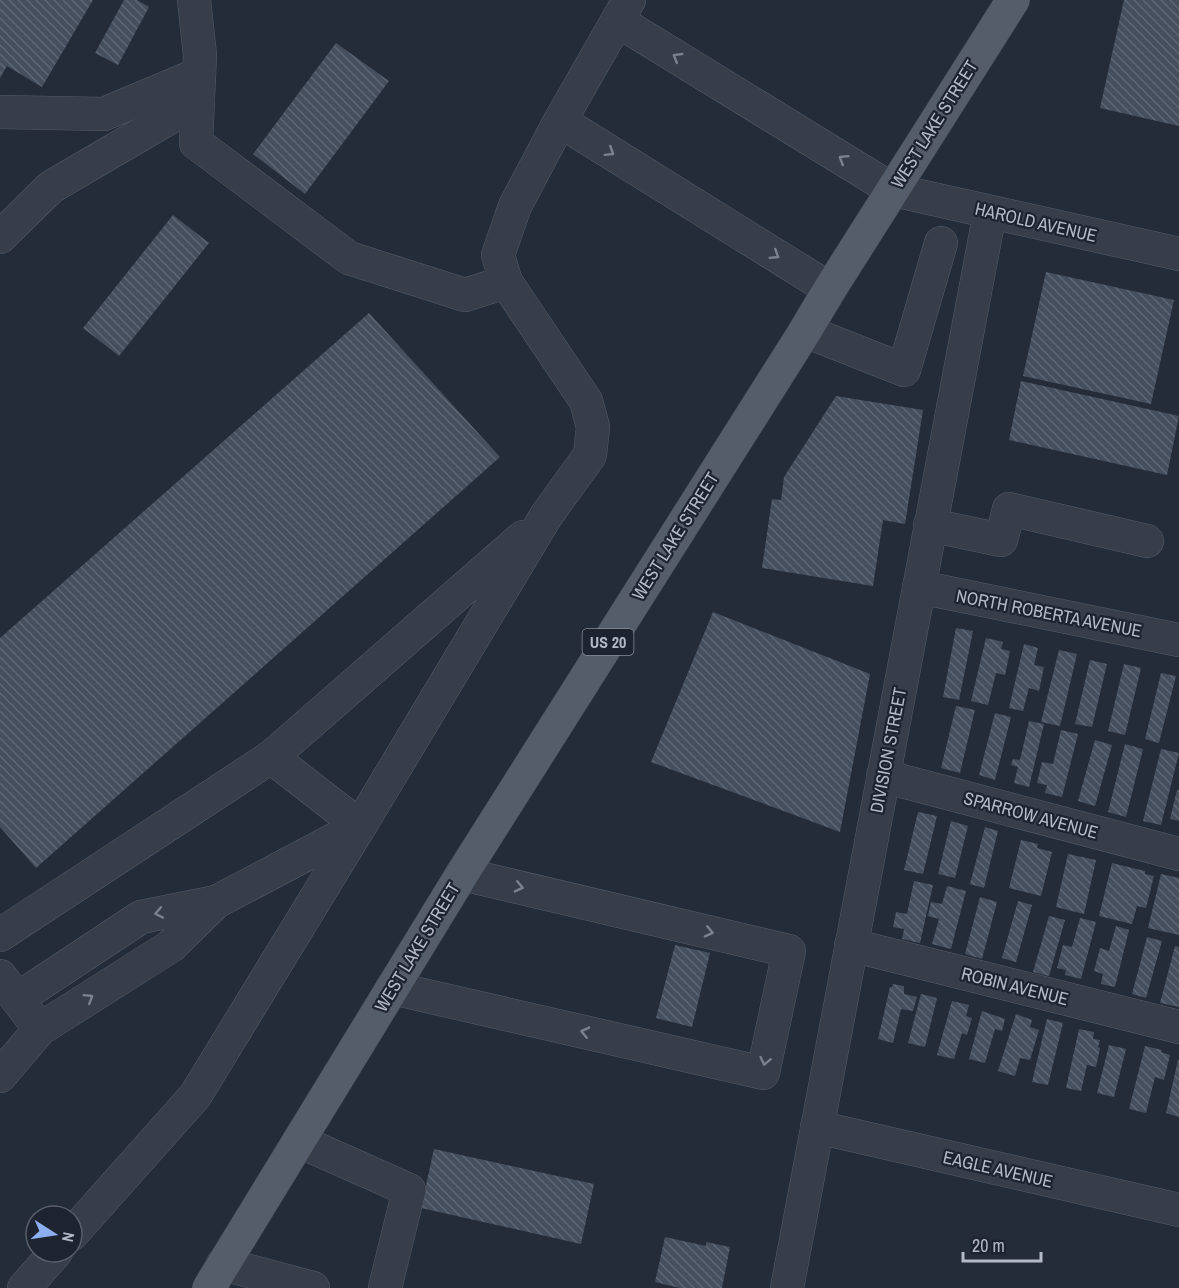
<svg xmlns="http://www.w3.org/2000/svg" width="1179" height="1288" viewBox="0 0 1179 1288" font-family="'Archivo Narrow',sans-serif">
	<defs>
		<pattern id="building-back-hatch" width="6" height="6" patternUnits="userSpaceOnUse" patternTransform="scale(1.5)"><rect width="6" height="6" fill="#454f5e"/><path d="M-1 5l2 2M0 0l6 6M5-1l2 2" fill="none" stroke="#5d6674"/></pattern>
	</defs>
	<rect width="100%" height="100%" fill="#242c3a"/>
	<!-- building -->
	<g fill="url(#building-back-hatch)">
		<path d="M0,0H93L42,87L7,66L0,78Z"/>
		<path d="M124,0H137L149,7L118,65L95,53Z"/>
		<path d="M1124,0H1179V126L1100,108Z"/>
		<path d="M336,43L389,81L305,194L253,154Z"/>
		<path d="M173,215L209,243L119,356L83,328Z"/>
		<path d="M1046,272L1174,300L1151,404L1023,376Z"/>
		<path d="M369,313L500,457L36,868L0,827V638Z"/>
		<path d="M1021,381L1179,416L1167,475L1009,440Z"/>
		<path d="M836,396L923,410L905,524L883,520L873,586L762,568L772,499L781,500L784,477Z"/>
		<path d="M713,612L870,674L840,832L651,762Z"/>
		<path d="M956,628L973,631L959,700L943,697Z"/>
		<path d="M986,638L1003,642L1001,649L1010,651L1005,675L996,673L988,705L971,701Z"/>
		<path d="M1024,644L1038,648L1034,665L1044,667L1039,691L1029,688L1023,711L1009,708Z"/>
		<path d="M1059,650L1077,654L1060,726L1041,722Z"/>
		<path d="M1090,660L1107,664L1092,727L1075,724Z"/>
		<path d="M1124,664L1141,668L1125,735L1108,731Z"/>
		<path d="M1161,673L1176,676L1159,743L1145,739Z"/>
		<path d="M956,706L975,710L960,773L941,768Z"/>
		<path d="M995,713L1011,717L995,780L979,775Z"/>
		<path d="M1029,721L1044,724L1029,787L1014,783L1018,767L1011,765L1013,759L1020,760Z"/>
		<path d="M1061,730L1078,734L1062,797L1045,793L1047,785L1037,783L1042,762L1053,764Z"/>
		<path d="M1095,740L1112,745L1095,806L1078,801Z"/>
		<path d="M1125,744L1143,749L1126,817L1108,812Z"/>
		<path d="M1161,749L1179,753L1161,825L1143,821Z"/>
		<path d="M1177,790H1179V821L1170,819Z"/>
		<path d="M918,812L937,816L923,874L904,870Z"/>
		<path d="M951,821L968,826L955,878L938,874Z"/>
		<path d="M985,827L998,831L984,888L970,884Z"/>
		<path d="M1021,840L1038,844L1037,848L1052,852L1041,896L1009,888Z"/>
		<path d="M1068,854L1096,860L1084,914L1056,907Z"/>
		<path d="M1112,863L1145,871V874L1154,876L1146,908L1137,906L1132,924L1099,916Z"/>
		<path d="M1161,874L1179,878V935L1148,928Z"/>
		<path d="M914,881L933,885L920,943L902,939L904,929L893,927L896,912L907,914Z"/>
		<path d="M947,886L966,891L951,949L932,944L939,919L928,916L931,902L942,904Z"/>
		<path d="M980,897L997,902L982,959L965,954Z"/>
		<path d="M1018,901L1032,905L1016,962L1002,958Z"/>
		<path d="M1049,916L1065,920L1049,976L1033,972Z"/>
		<path d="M1080,918L1096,922L1081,979L1065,975L1066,970L1057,968L1063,945L1072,947Z"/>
		<path d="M1116,926L1129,930L1115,987L1101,984L1103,974L1094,971L1100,948L1109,951Z"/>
		<path d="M1147,937L1162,941L1146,998L1132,994Z"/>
		<path d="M675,945L710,953L692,1027L656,1018Z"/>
		<path d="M1175,946L1179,947V1007L1160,1003Z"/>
		<path d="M893,984L904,986V994L917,997L913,1011L901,1009L893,1043L878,1039L890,987H892Z"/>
		<path d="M921,994L937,998L925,1047L908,1043Z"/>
		<path d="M952,1001L969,1005L966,1016L972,1018L967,1035L962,1033L954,1059L937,1055Z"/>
		<path d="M982,1011L1005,1019L1002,1031L995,1029L985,1063L969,1059Z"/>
		<path d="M1016,1014L1032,1020L1030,1027L1039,1030L1030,1060L1020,1058L1015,1076L998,1071Z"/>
		<path d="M1047,1019L1063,1023L1048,1085L1032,1082Z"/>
		<path d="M1079,1029L1094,1032L1093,1039L1100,1040L1098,1047L1100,1048L1096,1067L1087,1065L1081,1091L1066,1088Z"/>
		<path d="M1109,1045L1126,1049L1114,1097L1097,1093Z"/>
		<path d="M1145,1046L1162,1050L1161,1052L1170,1055L1164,1080L1155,1077L1146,1113L1129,1109Z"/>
		<path d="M1178,1060H1179V1117L1166,1113Z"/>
		<path d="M434,1149L594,1184L581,1244L421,1208Z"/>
		<path d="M665,1237L706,1246V1242L730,1247L722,1288H680L655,1282Z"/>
	</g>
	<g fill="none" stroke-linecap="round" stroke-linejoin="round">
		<defs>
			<g id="minor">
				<path d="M194,0L200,55L196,143L349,258L465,295L506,282L498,255L515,206L560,121L629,0"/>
				<path d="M618,21L893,190L1179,254"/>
				<path d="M0,112L104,114L199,74"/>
				<path d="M560,121L830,289"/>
				<path d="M0,237L51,187L198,101"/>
				<path d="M805,331L904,370L941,243"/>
				<path d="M930,525L1001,540L1009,509L1147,541"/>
				<path d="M919,587L1179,640"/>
				<path d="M883,776L1179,854"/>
				<path d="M0,935L271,757L523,537"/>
				<path d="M851,945L1179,1027"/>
				<path d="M0,976L30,1016"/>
				<path d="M392,988L763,1073L789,951L462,874"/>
				<path d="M17,999L141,917L216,902"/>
				<path d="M0,1076L40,1029L171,946L216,902L360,826L271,757"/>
				<path d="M817,1127L1179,1210"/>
				<path d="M299,1141L409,1190L385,1288"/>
				<path d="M72,1234L195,1096L360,826L546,516L590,455L593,427L586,401L506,282"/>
				<path d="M223,1264L313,1288"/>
				<path d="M24,1288L56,1252"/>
				<path d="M787,1288L990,212"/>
			</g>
			<path id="major" d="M209,1288L462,874L805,331L830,289L1013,0"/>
		</defs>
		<!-- minor casing -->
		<use href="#minor" stroke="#555c68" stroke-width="34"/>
		<!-- major casing -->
		<use href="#major" stroke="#404753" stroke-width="34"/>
		<!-- minor -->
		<use href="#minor" stroke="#373e4a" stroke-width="33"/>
		<!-- major -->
		<use href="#major" stroke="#555d6a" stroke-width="33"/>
	</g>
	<!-- one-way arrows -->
	<defs><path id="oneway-chevron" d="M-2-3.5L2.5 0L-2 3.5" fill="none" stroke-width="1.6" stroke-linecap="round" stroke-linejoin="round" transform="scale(1.5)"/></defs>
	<g stroke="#7b828e">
		<use href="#oneway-chevron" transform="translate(677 57) rotate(-149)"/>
		<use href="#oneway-chevron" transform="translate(610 152) rotate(32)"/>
		<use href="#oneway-chevron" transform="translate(843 159) rotate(-148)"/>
		<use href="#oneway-chevron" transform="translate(775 255) rotate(32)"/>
		<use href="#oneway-chevron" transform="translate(519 887) rotate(13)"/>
		<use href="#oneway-chevron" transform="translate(159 913) rotate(169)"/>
		<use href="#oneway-chevron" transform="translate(709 932) rotate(13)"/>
		<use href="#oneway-chevron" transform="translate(89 998) rotate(-32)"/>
		<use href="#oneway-chevron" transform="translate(585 1032) rotate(-167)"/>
		<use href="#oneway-chevron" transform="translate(765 1061) rotate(102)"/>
	</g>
	<g text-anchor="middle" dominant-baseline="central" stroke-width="4.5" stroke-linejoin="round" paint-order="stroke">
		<!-- shield labels -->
		<rect fill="#1d232f" stroke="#868c99" stroke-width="1.5" x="582.5" y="629" width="51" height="26" rx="4.5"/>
		<g font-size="16" font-weight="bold" fill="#b3b9c6">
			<text x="608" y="642">US 20</text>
		</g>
		<!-- street labels -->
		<g font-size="18" fill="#b3b9c6" stroke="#1d232f">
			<text transform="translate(934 124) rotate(-58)">WEST LAKE STREET</text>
			<text transform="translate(1036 222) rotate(13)">HAROLD AVENUE</text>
			<text transform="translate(675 536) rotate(-58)">WEST LAKE STREET</text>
			<text transform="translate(1049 613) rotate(11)">NORTH ROBERTA AVENUE</text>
			<text transform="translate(888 750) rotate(-79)">DIVISION STREET</text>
			<text transform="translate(1031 815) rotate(15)">SPARROW AVENUE</text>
			<text transform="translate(417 947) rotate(-59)">WEST LAKE STREET</text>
			<text transform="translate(1015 986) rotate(14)">ROBIN AVENUE</text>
			<text transform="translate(998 1169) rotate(13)">EAGLE AVENUE</text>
		</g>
	</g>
	<!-- north arrow -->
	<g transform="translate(54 1234) rotate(102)"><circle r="28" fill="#1d232f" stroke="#595f6b" stroke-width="1.5"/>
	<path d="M0-4.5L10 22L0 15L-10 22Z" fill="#8caff2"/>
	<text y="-9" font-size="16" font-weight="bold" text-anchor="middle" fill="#b3b9c6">N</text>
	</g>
	<!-- scale -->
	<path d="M963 1252v9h78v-9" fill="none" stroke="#b3b9c6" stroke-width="3"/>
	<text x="972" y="1252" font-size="18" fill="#b3b9c6" stroke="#1d232f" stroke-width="4.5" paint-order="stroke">20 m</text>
</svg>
